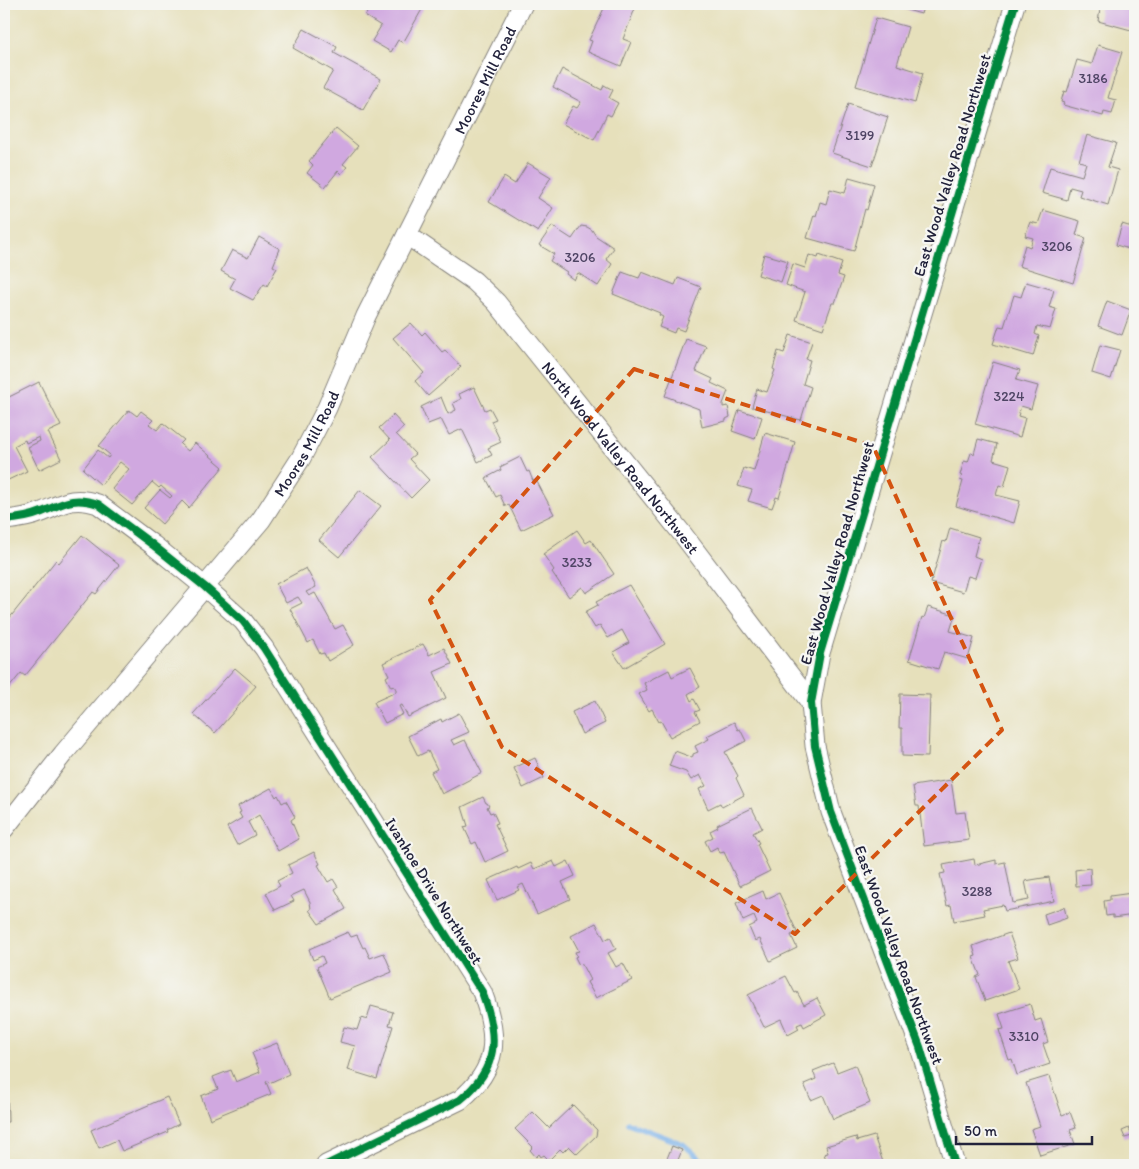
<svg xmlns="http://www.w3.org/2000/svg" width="1139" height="1169" viewBox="0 0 1139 1169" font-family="Itim,sans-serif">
	<rect width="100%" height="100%" fill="#f6f6f2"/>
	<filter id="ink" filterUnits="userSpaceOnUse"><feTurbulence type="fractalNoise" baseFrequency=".02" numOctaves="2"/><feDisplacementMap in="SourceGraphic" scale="10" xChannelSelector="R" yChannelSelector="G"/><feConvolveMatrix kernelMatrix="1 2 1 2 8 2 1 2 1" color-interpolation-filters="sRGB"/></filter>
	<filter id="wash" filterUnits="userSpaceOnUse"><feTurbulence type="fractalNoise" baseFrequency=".0096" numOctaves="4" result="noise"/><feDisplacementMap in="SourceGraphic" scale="20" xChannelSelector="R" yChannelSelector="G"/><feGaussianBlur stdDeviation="1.12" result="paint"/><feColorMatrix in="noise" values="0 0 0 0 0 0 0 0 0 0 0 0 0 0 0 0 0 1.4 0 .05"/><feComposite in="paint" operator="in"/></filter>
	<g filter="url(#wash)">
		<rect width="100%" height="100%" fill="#e6e0bb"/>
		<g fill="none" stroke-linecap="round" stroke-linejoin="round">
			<!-- stream -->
			<path stroke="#7ab1e9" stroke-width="5.5" d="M628,1123L683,1144L707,1165"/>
		</g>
		<g id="blocks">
			<!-- building -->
			<g fill="#d0a8e0">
				<path d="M372,4H425L403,43L398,40L391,52L372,41L381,26L365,16Z"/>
				<path d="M606,4H630L636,6L623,39L631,42L621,66L588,52L592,41L589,40Z"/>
				<path d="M894,4H924L921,14L893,6Z"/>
				<path d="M1101,4H1135V20H1134L1131,30L1098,21Z"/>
				<path d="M876,18L908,27L897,65L923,73L915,103L856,86Z"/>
				<path d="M304,29L337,47L334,53L381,79L363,110L323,88L333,71L293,48Z"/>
				<path d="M1098,45L1122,52L1108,98L1116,100L1112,114L1104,112L1103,116L1063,105L1064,103L1061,102L1064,91L1067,92L1077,60L1092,64Z"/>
				<path d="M562,69L602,90L604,85L613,90L609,98L618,103L611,116L607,114L594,140L563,124L573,106L577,108L581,102L553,87Z"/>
				<path d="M848,104L888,117L872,166L832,153Z"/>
				<path d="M336,128L358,146L343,164L347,167L341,174L338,171L325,187L307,173L313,165L309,161Z"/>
				<path d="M1087,135L1116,143L1108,167L1118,170L1108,205L1079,196L1081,190L1070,187L1067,200L1042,193L1050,167L1082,176L1086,163L1079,161Z"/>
				<path d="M528,163L551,177L538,198L553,208L538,232L489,202L504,177L515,184Z"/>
				<path d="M849,177L874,184L867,210L865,209L854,251L807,238L814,215L816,216L820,202L826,204L830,189L845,193Z"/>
				<path d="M1043,210L1080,221L1076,235L1086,238L1073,283L1019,266L1025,245L1030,247L1033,238L1025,236L1030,222L1038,224Z"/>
				<path d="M1122,224L1135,228V251L1116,245Z"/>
				<path d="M552,226L572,239L581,226L587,227L592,230L596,236L614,248L606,259L612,264L598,286L578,273L574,280L566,274L567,272L550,261L554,254L539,245Z"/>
				<path d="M259,237L280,249L273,266L277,268L267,286L264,284L253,300L230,288L235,279L221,271L232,250L248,258Z"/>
				<path d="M764,254L788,261L781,282L758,275Z"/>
				<path d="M809,255L818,258L819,255L842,263L838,275L844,277L835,303H832L823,329L796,320L805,292L786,285L793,264L805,268Z"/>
				<path d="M622,272L639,278L642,272L675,285L678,278L701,287L684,331L676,328L674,333L659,327L663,317L659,315L660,313L613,294Z"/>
				<path d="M1026,282L1054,290L1049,307L1056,309L1050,329L1037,326L1035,334L1039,336L1033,356L993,344L999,326L1004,327L1014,295L1021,297Z"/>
				<path d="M1107,301L1131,310L1122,335L1098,326Z"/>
				<path d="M411,323L422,335L425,332L442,352L445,350L461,367L428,396L415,381L424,373L393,338Z"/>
				<path d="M790,335L812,342L806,359L810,360L803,384L811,387L801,420L752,407L757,389L767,392L775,370L773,369L778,351L784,353Z"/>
				<path d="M686,339L706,346L696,371L713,379L711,383L728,391L723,404V407L728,406L730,417L726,419V421L702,427L699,409L665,396Z"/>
				<path d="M1100,345L1120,350L1111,379L1092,373Z"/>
				<path d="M993,362L1020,370L1016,380L1038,386L1031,409L1021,406L1018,416L1025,418L1020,437L975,424Z"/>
				<path d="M39,382L61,426L48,432L61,459L39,470L28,447L40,441L39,437L26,443L25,440L14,446L27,471L4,482V455L6,453L4,450V396L5,399Z"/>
				<path d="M474,387L485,410L490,408L496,419L491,421L501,442L488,448L492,455L478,462L462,429L449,435L441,419L428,424L421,407L441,397L448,414L456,410L453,403L461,399L459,394Z"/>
				<path d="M129,410L137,416L141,411L153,420L149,424L157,430L163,423L184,440L180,444L188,451L195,443L223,467L189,508L182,501L162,524L144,508L160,490L170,498L172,496L161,486L159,488L152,482L132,505L112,489L129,469L120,462L101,485L83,469L98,450L108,458L110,455L99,446Z"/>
				<path d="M739,410L762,417L755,439L732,431Z"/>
				<path d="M393,415L404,427L396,434L415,454L409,459L429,480L411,498L372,457L390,440L379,428Z"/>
				<path d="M765,433L795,442L779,498L776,497L772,508L748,501L752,490L738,486L744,468L754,471Z"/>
				<path d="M978,439L997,444L993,460L1010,465L1004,487L999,485L996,495L1020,501L1014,523L956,506L963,481L960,480L962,476L960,475L964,461L968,462L971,453L974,454Z"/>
				<path d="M520,457L527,472L529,471L533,481L536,480L554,514L521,530L509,505L505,506L500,495L496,497L486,478L501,470L500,467Z"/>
				<path d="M360,490L381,506L339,557L319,540Z"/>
				<path d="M950,528L979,537L974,556L981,559L975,578L968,576L963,592L931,583L943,541L946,542Z"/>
				<path d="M577,530L586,543L591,540L614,574L586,593L582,587L569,597L552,572L554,570L543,554Z"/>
				<path d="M82,535L119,565L96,594L93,592L25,676L21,673L4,694V625L56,560L59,563Z"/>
				<path d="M306,568L316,587L306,592L309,596L315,593L335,629L343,625L354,645L328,661L324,653L320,654L313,640L308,643L290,609L302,603L298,597L286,603L276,584Z"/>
				<path d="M629,585L665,644L624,668L613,652L629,643L622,630L608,638L600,625L595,628L585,612L598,605L596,602Z"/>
				<path d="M928,607L955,615L950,631L974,638L968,659L944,652L938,669L909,660L922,617L924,618Z"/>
				<path d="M423,644L429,655L444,648L452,664L434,672L446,698L408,717L402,705L399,706L403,714L385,723L374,702L396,692V689L394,686L391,687L386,677L389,675L383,663Z"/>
				<path d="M235,668L256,686L215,733L193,714Z"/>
				<path d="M690,668L700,687L688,694L691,701L694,699L700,710L695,712L700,721L670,737L661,721L659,722L652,709L649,711L639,694L647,690L644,683L667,671L669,670L672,677Z"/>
				<path d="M900,694L930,695L928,757L902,756V728H899Z"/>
				<path d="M595,701L605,723L582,734L572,712Z"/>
				<path d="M459,713L469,732L451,740L454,745L465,740L482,773L442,794L431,772L437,769L428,751L418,756L408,736L441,719L442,722Z"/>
				<path d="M734,722L738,730L740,729L746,741L725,752L738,776L736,778L744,795L722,807L720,803L708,809L699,789L706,786L700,775L691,780L686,772L669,766L675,751L691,757L693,756V754L698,752L695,746L709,739L707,736Z"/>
				<path d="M535,758L544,778L523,788L514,768Z"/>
				<path d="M951,780L956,813L965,812L969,840L924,846L919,806H916L913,786Z"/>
				<path d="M271,788L276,797L278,795L282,803L286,801L295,817L291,820L299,839L278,851L259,815L248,822L255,835L237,845L227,827L242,818L239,813L241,812L238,806Z"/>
				<path d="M483,797L486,803H487L489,806L487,807L490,813L493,812L498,823L495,824L508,851L485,862L476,842L472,844L464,827L468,826L462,807Z"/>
				<path d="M752,808L762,828L753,833L759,843L757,844L770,871L740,886L724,852L720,853L717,847L710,851L705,841L713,837L710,831L718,827L717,825Z"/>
				<path d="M314,852L320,864L318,865L328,882L333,879L338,887L335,889L346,909L319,924L309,910L311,909L310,902L304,890L291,896L294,901L275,910L266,893L280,886L277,881L292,873L288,865Z"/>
				<path d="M974,859L975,865L996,860V864L1005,862L1013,903L1029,900L1025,881L1049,877L1054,901L1005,911L1003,905L983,909L985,915L954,921L951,905L947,906L940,874L945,873L943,865Z"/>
				<path d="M553,861L556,867L568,861L575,876L562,882L570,899L537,914L523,884L517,887L519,890L497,900L488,880L517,867L518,869L531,863L534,869Z"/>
				<path d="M1090,868L1091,885L1076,886L1075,870Z"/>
				<path d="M763,891L766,899L779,893L797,932L791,935L797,948L770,961L760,939L755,941L749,927L757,923L754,916L743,921L736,903Z"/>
				<path d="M1132,893L1133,896H1135L1134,915L1113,918V915L1106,916L1104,901L1110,900V896Z"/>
				<path d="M1064,907L1067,918L1047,925L1044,914Z"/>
				<path d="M596,923L605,940L610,937L616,949L608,953L616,967L623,963L632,980L596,998L587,982L590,980L581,963L579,965L575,957L577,956L575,952L579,951L571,936Z"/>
				<path d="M348,932L351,937L357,935L363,948L365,947L370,958L384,953L392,972L330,998L317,967L325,963L322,956L313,960L309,949Z"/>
				<path d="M1009,933L1018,958L1008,961L1019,989L985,1001L976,977L980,975L973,957L976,956L973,946Z"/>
				<path d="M786,976L795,993L797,992L804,1005L817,998L826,1015L804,1027L802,1023L797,1025L799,1029L788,1035L781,1019L764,1027L748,995Z"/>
				<path d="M1030,1004L1035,1021L1041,1019L1048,1042L1043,1044L1050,1064L1017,1075L1012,1059L1009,1060L999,1030L1004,1029L999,1014Z"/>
				<path d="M371,1006L393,1012L389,1025L393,1026L377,1079L348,1070L355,1046L340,1042L344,1027L357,1030L361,1018L367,1020Z"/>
				<path d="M277,1043L289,1074L269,1083L268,1081L266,1082L271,1094L210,1119L201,1096L218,1089L213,1077L231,1070L236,1082L260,1072L252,1053Z"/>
				<path d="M833,1063L837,1072L855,1065L870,1103L833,1119L823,1095L811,1100L804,1084L816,1079L813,1071Z"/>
				<path d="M1049,1076L1062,1115L1070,1112L1076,1128L1070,1130L1075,1144L1040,1155L1031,1129L1040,1126L1026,1083Z"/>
				<path d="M4,1077H7L8,1122H4Z"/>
				<path d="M167,1097L179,1124L167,1130L168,1132L122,1151L117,1140L99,1148L91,1130Z"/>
				<path d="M573,1105L597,1130L596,1136L577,1154L569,1146L563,1152L560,1149L549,1160L544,1155L541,1157L539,1154L536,1157L530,1150L533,1147L515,1129L533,1112L549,1128Z"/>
				<path d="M1129,1128L1132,1136L1125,1138L1122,1131Z"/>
				<path d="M874,1136L884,1165H828L824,1154L828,1153L826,1146L856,1137L857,1141Z"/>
				<path d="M672,1146L682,1150L676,1165L666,1161Z"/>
			</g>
		</g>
	</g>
	<g filter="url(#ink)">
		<use href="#blocks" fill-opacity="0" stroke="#84817b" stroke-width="1"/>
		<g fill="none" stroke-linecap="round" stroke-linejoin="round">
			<defs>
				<g id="minor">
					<path id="s1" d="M407,235L474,281L496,302L684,536L811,703"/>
					<path d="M4,520C17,519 30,517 42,512C64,503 73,496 98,504L153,545L205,587L243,621L264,648L482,992C499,1037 499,1068 460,1100L326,1165"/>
					<path id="s2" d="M4,829L63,754L261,520L301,458L327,408L366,316L523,4"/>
					<path d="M955,1165L920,1047L831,812L815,746L811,703L820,653L1015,4"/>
				</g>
			</defs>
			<!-- minor casing -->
			<use href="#minor" stroke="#84817b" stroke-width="21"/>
			<!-- minor -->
			<use href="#minor" stroke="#fff" stroke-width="19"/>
			<defs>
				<g id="cycleway">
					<path d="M4,520C17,519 30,517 42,512C64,503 73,496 98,504L153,545L205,587L243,621L264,648L482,992C499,1037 499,1068 460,1100L326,1165"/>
					<path d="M955,1165L920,1047L831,812L815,746L811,703L820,653L1015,4"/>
				</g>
			</defs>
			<!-- cycleway casing -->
			<use href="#cycleway" stroke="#f6f6f2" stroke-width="11"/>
			<!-- cycleway -->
			<use href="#cycleway" stroke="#00873e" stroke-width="8"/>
		</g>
	</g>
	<!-- marked area -->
	<path fill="none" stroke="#d45411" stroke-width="4" stroke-dasharray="10 6" stroke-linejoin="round" d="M634,369L873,446L1002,730L795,934L502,747L430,600Z"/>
	<g text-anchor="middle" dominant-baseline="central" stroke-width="4.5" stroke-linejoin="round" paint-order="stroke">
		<!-- number labels -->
		<g font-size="14" fill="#4e4464">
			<text x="1093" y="78">3186</text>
			<text x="860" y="135">3199</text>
			<text x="1057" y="246">3206</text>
			<text x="580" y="257">3206</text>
			<text x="1009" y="396">3224</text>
			<text x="577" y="562">3233</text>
			<text x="977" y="891">3288</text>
			<text x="1024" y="1036">3310</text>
		</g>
		<!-- street labels -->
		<g font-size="16" fill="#22223b" stroke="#f6f6f2">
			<text stroke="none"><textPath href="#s2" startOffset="896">Moores Mill Road</textPath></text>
			<text transform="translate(952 165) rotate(-73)">East Wood Valley Road Northwest</text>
			<text stroke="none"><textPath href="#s2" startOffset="491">Moores Mill Road</textPath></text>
			<text stroke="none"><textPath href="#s1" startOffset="311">North Wood Valley Road Northwest</textPath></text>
			<text transform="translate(837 553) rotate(-74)">East Wood Valley Road Northwest</text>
			<text transform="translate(434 891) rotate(58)">Ivanhoe Drive Northwest</text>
			<text transform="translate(899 955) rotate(70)">East Wood Valley Road Northwest</text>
		</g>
	</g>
	<!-- margin -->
	<rect width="1139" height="1169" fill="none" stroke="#f6f6f2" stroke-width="20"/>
	<!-- scale -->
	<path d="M956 1136v8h136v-8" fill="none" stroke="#22223b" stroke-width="2.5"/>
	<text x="964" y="1136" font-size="15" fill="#22223b" stroke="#f6f6f2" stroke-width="4" paint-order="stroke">50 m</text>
</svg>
